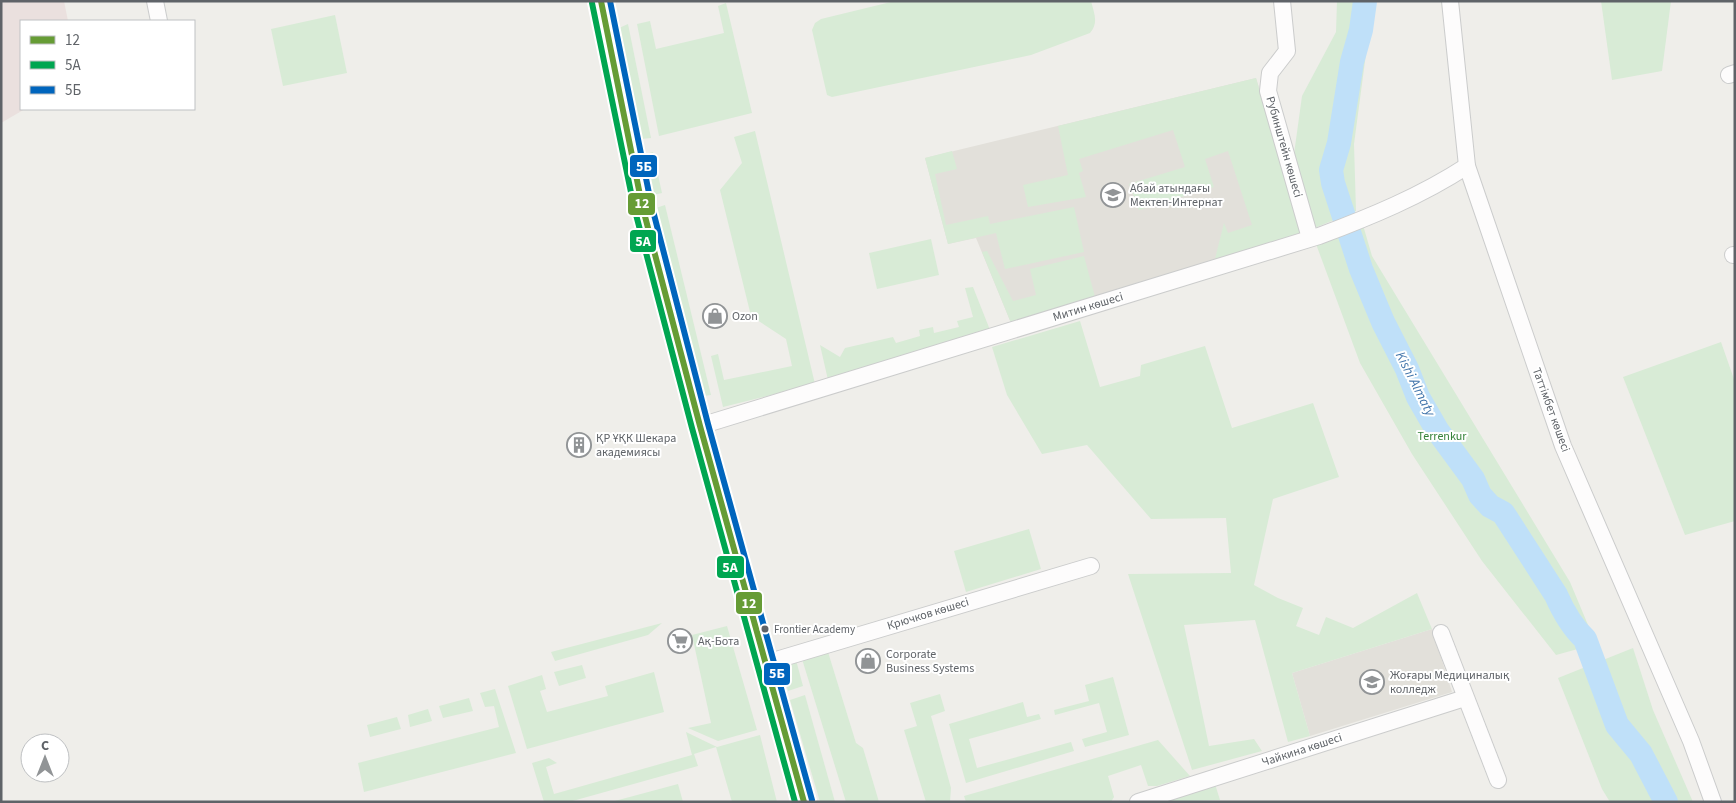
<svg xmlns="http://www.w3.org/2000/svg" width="1736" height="803" viewBox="0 0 1736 803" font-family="'Source Sans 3',sans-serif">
	<rect width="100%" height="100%" fill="#efeeea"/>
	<!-- education -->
	<g fill="#e2e0da">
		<path d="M1256,78L1303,232L1011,323L976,238L948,244L925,158Z"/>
		<path d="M1432,629L1452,692L1310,736L1292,673Z"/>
	</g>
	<!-- medical -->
	<path fill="#eae0de" d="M1,1H64L68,21H21V109H25L1,123Z"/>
	<!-- green -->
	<g fill="#d8ebd6">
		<path d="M895,1H1091C1094,13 1099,23 1090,33L1031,55L832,97L827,95L812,30L815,23L821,19Z"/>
		<path d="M1337,1H1373L1354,144L1356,211L1312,229L1294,154L1302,96L1336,32Z"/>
		<path d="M1601,1H1671L1662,71L1612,80Z"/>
		<path d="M726,3L752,113L659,136L637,24L650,21L656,49L724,33L718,6Z"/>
		<path d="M335,15L347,73L283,86L271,29Z"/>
		<path d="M628,24L651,138L641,139L619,28Z"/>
		<path d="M1256,78L1303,232L1215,259L1224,223L1228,233L1252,225L1228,151L1205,159L1214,187L1139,210L1129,184L1185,167L1173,130L1079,159L1083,171L1079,173L1086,197L1028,207L1023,185L1068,175L1058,126Z"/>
		<path d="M755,131L815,384L723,407L711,356L718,354L724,380L792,366L786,339L751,316L720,190L742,163L734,137Z"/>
		<path d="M952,151L957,169L935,174L946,225L988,216L990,224L1074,207L1084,252L1005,269L996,233L948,244L925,158Z"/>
		<path d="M653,152L662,193L653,195L645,154Z"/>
		<path d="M665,205L711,395L704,396L656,208Z"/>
		<path d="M1363,225L1372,256L1570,582L1596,644L1556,655L1482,561L1412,454L1360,363L1316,244Z"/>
		<path d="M931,239L939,275L877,289L869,253Z"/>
		<path d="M987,251L1013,301L1036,295L1030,269L1084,256L1095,297L1011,323L982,252Z"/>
		<path d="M973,287L990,330L828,380L820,345L840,357L845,348L893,337L896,343L920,336L919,330L933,327L934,333L959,327L957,321L973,317L965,288Z"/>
		<path d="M1080,321L1100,387L1140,376L1141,365L1205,346L1232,428L1313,403L1339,477L1273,499L1254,585L1278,598L1303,608L1296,626L1319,635L1326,617L1353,628L1417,593L1432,629L1292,673L1310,736L1288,742L1255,620L1184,625L1209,746L1254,739L1262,751L1192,770L1128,574L1231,573L1226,518L1151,519L1087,445L1042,454L1007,395L992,347Z"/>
		<path d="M1721,342L1735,382V521L1685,535L1623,377Z"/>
		<path d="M1029,529L1041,569L966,592L954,551Z"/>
		<path d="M662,623L648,635L555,661L551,652Z"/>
		<path d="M727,626L757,730L718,741L688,728L711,723L692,635Z"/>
		<path d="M1633,648L1653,710L1693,802H1610L1602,789L1558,678Z"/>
		<path d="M828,652L856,743L863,748L879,802H846L802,659Z"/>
		<path d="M796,660L803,686L788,691L783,672Z"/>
		<path d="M582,665L586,678L559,686L554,672Z"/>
		<path d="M654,672L664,712L527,749L508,686L542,675L546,689L540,691L547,712L608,696L605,686Z"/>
		<path d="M1113,677L1129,735L1085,747L1082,739L1107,732L1099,703L1055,715L1054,710L1089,701L1085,685Z"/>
		<path d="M495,689L516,753L364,792L358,763L499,727L494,706L485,707L480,693Z"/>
		<path d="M940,694L945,711L931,716L951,788L950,802H926L904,730L917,726L910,703Z"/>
		<path d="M805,695L835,802H820L790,700Z"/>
		<path d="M469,698L473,711L443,718L439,706Z"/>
		<path d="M1023,702L1027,717L1039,714L1041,719L969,739L977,768L1071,742L1074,751L966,783L949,724Z"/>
		<path d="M428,709L432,721L410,727L408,715Z"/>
		<path d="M397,717L401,729L370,737L367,725Z"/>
		<path d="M686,732L717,747L760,735L777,802H732L716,747L694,754L698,766L569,802H544L532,763L549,758L557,763L546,767L554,794L692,755Z"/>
		<path d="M1158,740L1190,776L1157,786H1148L1141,765L1108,776L1114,797L1111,802H966L964,796Z"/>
		<path d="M678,784L683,802H611Z"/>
		<path d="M1215,784L1220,800L1159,802Z"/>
	</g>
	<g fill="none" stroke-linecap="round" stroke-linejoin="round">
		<!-- river -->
		<path stroke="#bfe0f9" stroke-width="24" d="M1365,1L1361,30L1352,62L1339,143L1331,170L1333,183L1361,269L1383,322L1407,369L1418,397L1437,430L1473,479L1480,495L1490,506L1503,513L1507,519L1556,595C1563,611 1572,627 1585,639L1617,725L1641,754L1666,802"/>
		<defs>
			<g id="minor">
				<path d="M155,1L159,21"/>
				<path d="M1282,1L1287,51L1270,73L1268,91L1310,238"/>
				<path d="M1450,1L1467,166L1563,446L1691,741L1713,802"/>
				<path d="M1729,75L1735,73"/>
				<path d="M1733,255H1735"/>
				<path d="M700,426L1319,236C1370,217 1421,196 1467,166"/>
				<path d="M1441,633L1498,780"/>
				<path d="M766,663L1091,566"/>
				<path d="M1138,802L1465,698"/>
			</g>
			<path id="secondary" d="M601,1L642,205L700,426L804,802"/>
		</defs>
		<!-- minor casing -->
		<use href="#minor" stroke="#cbcccc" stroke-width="18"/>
		<!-- secondary casing -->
		<use href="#secondary" stroke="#cacacb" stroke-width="24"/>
		<!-- minor -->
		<use href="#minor" stroke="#fdfcfc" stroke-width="16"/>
		<!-- secondary -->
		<use href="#secondary" stroke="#fdfcfc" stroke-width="22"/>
		<defs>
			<path id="bus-1" d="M601,1L642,205L700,426L804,802"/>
			<path id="bus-2" d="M592,3L634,207L692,428L795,802"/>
			<path id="bus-3" d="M610,1L651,203L708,424L812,800"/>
		</defs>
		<!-- bus-1 casing -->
		<use href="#bus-1" stroke="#fff" stroke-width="10"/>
		<!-- bus-2 casing -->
		<use href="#bus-2" stroke="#fff" stroke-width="10"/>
		<!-- bus-3 casing -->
		<use href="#bus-3" stroke="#fff" stroke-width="10"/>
		<!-- bus-1 -->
		<use href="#bus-1" stroke="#669c35" stroke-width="6"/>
		<!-- bus-2 -->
		<use href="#bus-2" stroke="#00a651" stroke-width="6"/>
		<!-- bus-3 -->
		<use href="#bus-3" stroke="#0065bd" stroke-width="6"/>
	</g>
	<!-- icons -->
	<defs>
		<symbol id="school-ring" viewBox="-11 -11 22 22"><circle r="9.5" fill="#fff" stroke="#919496" stroke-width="1.5"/><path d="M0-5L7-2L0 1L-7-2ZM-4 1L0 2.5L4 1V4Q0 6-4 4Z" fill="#919496"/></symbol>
		<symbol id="shop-ring" viewBox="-11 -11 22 22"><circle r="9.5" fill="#fff" stroke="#919496" stroke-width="1.5"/><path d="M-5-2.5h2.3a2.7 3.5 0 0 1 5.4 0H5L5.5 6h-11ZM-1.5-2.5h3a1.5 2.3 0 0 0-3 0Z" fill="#919496"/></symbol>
		<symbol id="building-ring" viewBox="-11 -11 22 22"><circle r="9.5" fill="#fff" stroke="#919496" stroke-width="1.5"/><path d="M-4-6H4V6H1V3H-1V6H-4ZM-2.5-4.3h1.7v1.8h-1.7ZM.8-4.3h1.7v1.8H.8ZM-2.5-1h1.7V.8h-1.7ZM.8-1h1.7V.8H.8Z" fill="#919496"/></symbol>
		<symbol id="supermarket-ring" viewBox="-11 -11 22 22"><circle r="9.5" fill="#fff" stroke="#919496" stroke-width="1.5"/><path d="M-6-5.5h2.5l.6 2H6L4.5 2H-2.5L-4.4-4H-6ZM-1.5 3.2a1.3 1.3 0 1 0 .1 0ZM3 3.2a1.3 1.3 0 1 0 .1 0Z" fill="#919496"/></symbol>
		<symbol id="university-ring" viewBox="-11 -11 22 22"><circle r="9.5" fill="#fff" stroke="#919496" stroke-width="1.5"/><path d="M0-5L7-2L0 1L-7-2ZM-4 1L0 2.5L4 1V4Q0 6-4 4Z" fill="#919496"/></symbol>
	</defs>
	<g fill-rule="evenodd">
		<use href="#school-ring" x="1099" y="181" width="28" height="28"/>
		<use href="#shop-ring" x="701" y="302" width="28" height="28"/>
		<use href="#building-ring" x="565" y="431" width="28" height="28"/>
		<use href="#supermarket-ring" x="666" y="627" width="28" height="28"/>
		<use href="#shop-ring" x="854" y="647" width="28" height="28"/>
		<use href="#university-ring" x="1358" y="668" width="28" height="28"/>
	</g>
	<!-- markers -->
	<circle fill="#5f6368" stroke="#fff" stroke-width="2" cx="765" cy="629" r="4.5"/>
	<g text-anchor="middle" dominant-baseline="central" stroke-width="4" stroke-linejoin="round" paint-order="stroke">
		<!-- bus labels -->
		<g font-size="11" fill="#5f6368" stroke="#fff" text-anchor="start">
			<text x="774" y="629">Frontier Academy</text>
		</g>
		<!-- street labels -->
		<g font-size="12" fill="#5f6368" stroke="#fff">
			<text transform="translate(1284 147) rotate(74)">Рубинштейн көшесі</text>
			<text transform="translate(1088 307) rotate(-17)">Митин көшесі</text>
			<text transform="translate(1551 410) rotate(70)">Таттімбет көшесі</text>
			<text transform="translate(928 614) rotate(-17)">Крючков көшесі</text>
			<text transform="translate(1302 750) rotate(-18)">Чайкина көшесі</text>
		</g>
		<!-- poi labels -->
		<g font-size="12" fill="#5f6368" stroke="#fff" text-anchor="start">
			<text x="1130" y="188">Абай атындағы<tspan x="1130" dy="14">Мектеп-Интернат</tspan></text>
			<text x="732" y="316">Ozon</text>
			<text x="596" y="438">ҚР ҰҚК Шекара<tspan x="596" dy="14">академиясы</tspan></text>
			<text x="698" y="641">Ақ-Бота</text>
			<text x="886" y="654">Corporate<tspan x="886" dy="14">Business Systems</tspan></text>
			<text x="1390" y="675">Жоғары Медициналық<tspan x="1390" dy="14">колледж</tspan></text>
		</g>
		<!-- park labels -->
		<g font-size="12" fill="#348238" stroke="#fff">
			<text x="1442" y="436">Terrenkur</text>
		</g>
		<!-- water labels -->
		<g font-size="14" font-style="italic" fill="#4174aa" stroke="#fff">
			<text transform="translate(1415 384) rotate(63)">Kіshі Almaty</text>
		</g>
	</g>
	<g stroke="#fff" stroke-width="2">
		<rect x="629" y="154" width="29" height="24" rx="5" fill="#0065bd"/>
		<rect x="627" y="192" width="29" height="24" rx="5" fill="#669c35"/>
		<rect x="629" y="229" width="28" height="24" rx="5" fill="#00a651"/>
		<rect x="716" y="555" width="29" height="24" rx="5" fill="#00a651"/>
		<rect x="735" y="591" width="28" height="24" rx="5" fill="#669c35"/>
		<rect x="763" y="662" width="28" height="24" rx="5" fill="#0065bd"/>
	</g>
	<g font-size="14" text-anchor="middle" font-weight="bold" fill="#fff">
		<text x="644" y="171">5Б</text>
		<text x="642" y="208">12</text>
		<text x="643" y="246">5А</text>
		<text x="730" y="572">5А</text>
		<text x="749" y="608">12</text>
		<text x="777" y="678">5Б</text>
	</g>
	<!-- border -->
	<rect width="1736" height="803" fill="none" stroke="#5f6368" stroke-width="5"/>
	<!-- legend -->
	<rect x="20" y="20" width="175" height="90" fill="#ffffff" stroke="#bfc1c3"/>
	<rect x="30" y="36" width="25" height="8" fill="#669c35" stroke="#bfc1c3"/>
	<text x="65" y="45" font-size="15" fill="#5f6368">12</text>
	<rect x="30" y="61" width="25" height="8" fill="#00a651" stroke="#bfc1c3"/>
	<text x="65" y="70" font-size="15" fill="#5f6368">5А</text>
	<rect x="30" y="86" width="25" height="8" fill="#0065bd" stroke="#bfc1c3"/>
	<text x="65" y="95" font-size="15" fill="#5f6368">5Б</text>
	<!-- north arrow -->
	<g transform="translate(45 758)"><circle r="24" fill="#ffffff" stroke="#bfc1c3"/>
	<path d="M0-4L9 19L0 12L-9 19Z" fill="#919496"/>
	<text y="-8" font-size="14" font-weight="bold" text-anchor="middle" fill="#5f6368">С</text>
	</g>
</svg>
